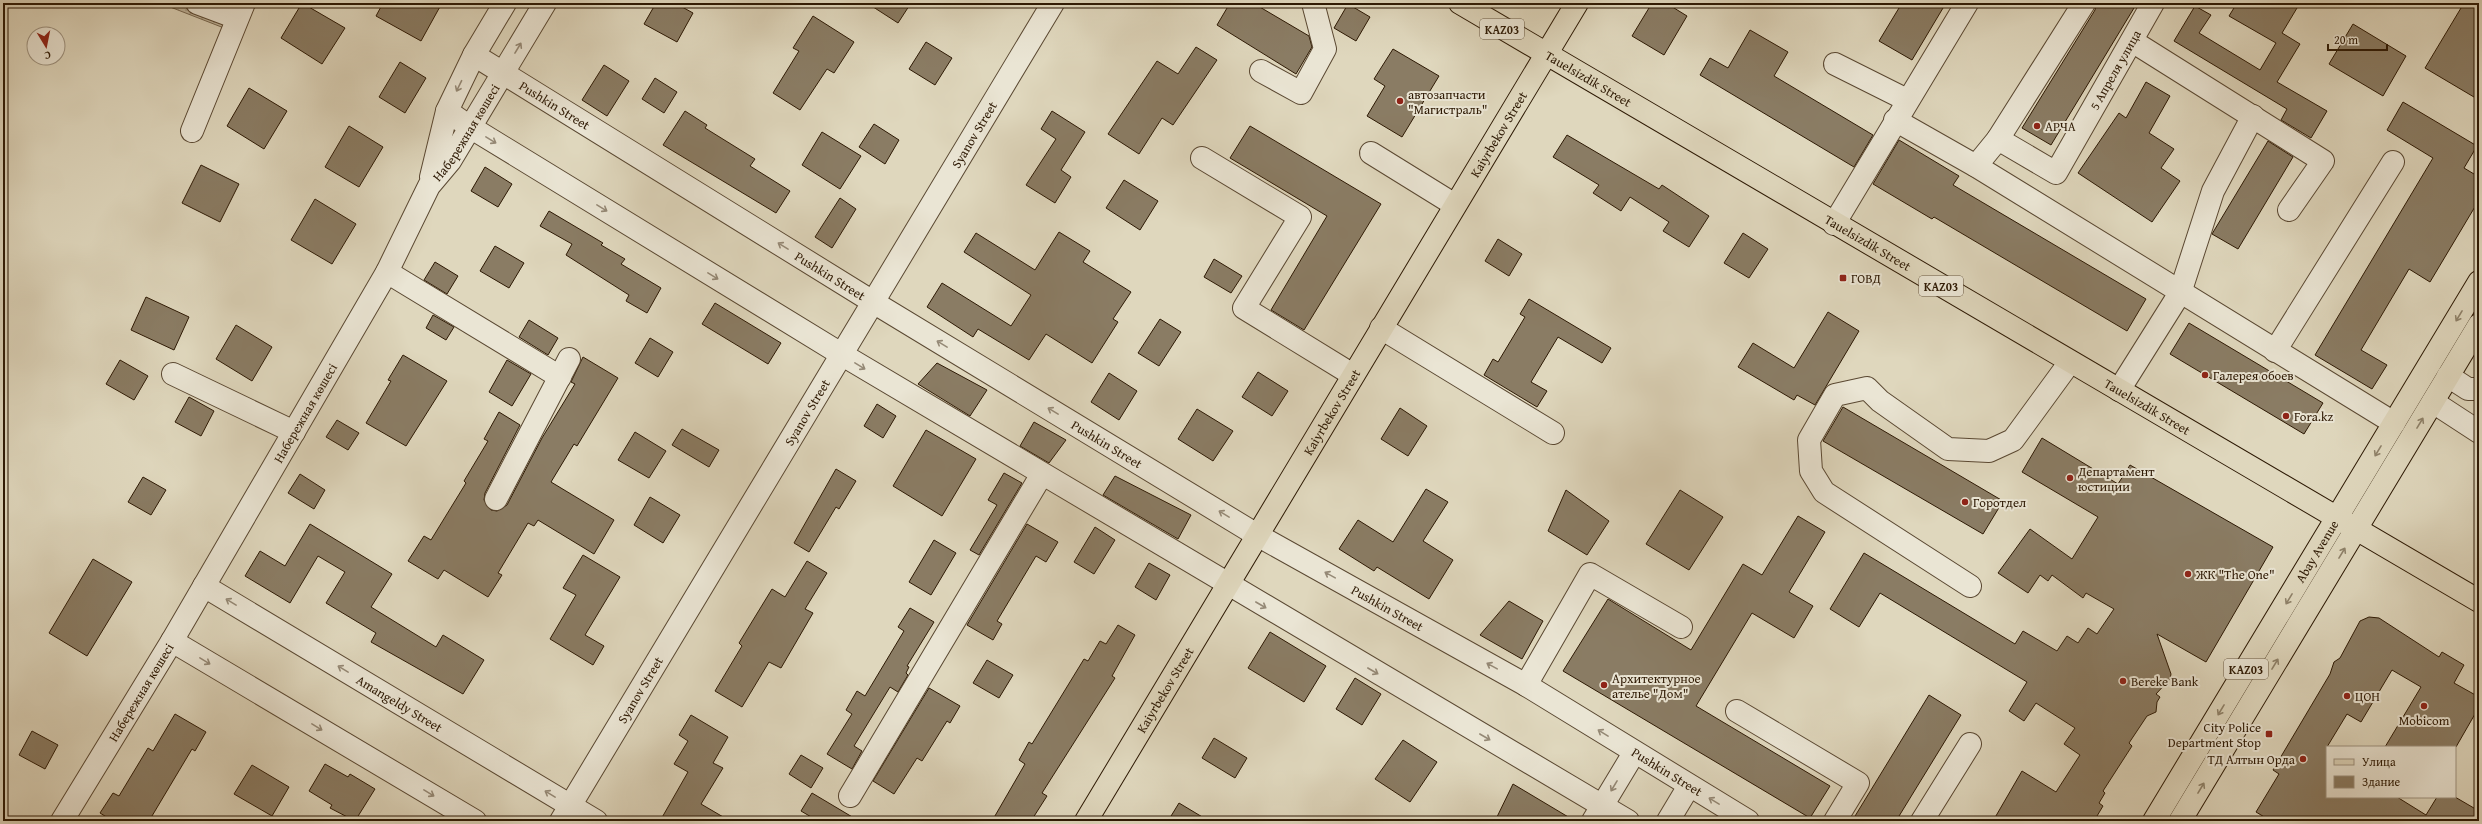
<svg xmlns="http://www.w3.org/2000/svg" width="2482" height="824" viewBox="0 0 2482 824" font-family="'Gentium Book Plus',serif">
	<defs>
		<pattern id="park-dots" width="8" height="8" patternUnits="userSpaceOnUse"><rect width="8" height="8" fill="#c1b79e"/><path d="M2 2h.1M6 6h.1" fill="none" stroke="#a69d86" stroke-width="1.8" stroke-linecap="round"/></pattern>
	</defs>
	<rect width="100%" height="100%" fill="#dfd7bd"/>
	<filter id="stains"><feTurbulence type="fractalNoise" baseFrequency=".005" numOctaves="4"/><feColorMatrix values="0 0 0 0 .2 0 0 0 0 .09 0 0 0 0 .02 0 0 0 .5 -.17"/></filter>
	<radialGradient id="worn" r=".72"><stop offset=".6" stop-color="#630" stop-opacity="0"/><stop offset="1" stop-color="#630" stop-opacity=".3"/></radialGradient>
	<!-- park -->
	<path fill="url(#park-dots)" stroke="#776851" d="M160,3H236L224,28Z"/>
	<!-- building -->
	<g fill="#8a7c64" stroke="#2d1904">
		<path d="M302,3L345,28L322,64L281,38Z"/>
		<path d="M383,3H442L421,41L376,16Z"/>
		<path d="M656,3H675L693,13L677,42L644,24Z"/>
		<path d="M867,3H911L898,23Z"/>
		<path d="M1230,3H1253L1309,36L1312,47L1296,74L1217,25Z"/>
		<path d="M1652,3H1666L1687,16L1664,55L1632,36Z"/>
		<path d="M1902,3H1946L1912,60L1879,41Z"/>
		<path d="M2096,3H2124L2134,8L2051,145L2022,128L2095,10Z"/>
		<path d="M2237,3H2300L2282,33L2300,44L2277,82L2327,111L2311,138L2281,120L2287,109L2174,41L2195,6L2211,15L2199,33L2260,70L2276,43L2229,16Z"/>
		<path d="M2464,3H2479V100L2425,68Z"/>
		<path d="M1348,4L1370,17L1356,41L1334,28Z"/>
		<path d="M813,16L854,42L834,73L827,69L800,110L773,93L799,51L793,48Z"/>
		<path d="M2353,24L2406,56L2383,96L2329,64Z"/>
		<path d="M1750,30L1788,52L1774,76L1873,135L1854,167L1700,75L1710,58L1728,68Z"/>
		<path d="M926,42L952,58L935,85L909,69Z"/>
		<path d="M1196,47L1217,60L1173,125L1162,118L1139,154L1108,134L1157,61L1178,74Z"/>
		<path d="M1393,49L1439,76L1402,137L1367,116L1385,86L1374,79Z"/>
		<path d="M400,62L426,78L405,113L379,97Z"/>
		<path d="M604,65L629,81L607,116L582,100Z"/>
		<path d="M655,78L677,92L664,113L642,99Z"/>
		<path d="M2146,82L2170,96L2149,133L2174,149L2161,168L2180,181L2152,222L2078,173L2119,113L2126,118Z"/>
		<path d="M249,88L287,111L264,149L227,126Z"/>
		<path d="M2403,102L2477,146L2464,168L2479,177V200L2430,282L2409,269L2361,350L2387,365L2372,389L2315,355L2433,158L2387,130Z"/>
		<path d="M685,111L707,125L705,128L755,159L750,166L790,191L776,213L663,145Z"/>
		<path d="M1052,111L1085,132L1061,170L1071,177L1055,203L1026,185L1056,139L1041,129Z"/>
		<path d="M874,124L899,140L885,164L859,147Z"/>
		<path d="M349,126L383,147L359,187L325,167Z"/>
		<path d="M1250,126L1381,204L1304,330L1271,310L1327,216L1230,158Z"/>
		<path d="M822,132L861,156L840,189L802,165Z"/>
		<path d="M1567,135L1659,189L1662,185L1709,216L1689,247L1663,231L1669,222L1630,197L1621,211L1593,193L1599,185L1553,157Z"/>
		<path d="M1899,140L1959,176L1953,185L2146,299L2127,331L1934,217L1932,219L1873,184Z"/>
		<path d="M2268,141L2293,157L2238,249L2212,234Z"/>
		<path d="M201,165L239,184L220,222L182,203Z"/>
		<path d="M485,167L512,184L498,207L471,191Z"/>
		<path d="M1124,180L1158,201L1140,230L1106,208Z"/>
		<path d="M840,198L856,209L832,248L815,237Z"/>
		<path d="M315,199L356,224L332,264L291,240Z"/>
		<path d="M549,211L603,243L601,245L625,259L621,264L661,288L647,313L626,301L629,295L566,255L572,244L540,226Z"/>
		<path d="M1059,232L1090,251L1083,262L1131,292L1113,319L1118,322L1092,363L1046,334L1029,360L978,329L973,337L927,307L942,283L1011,326L1031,295L964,252L976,233L1035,270Z"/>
		<path d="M1743,233L1768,249L1749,278L1724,263Z"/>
		<path d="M1498,239L1522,254L1509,276L1485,261Z"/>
		<path d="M495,246L524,263L509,288L480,271Z"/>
		<path d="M1214,259L1242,276L1231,293L1204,277Z"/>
		<path d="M435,262L458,276L447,294L424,280Z"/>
		<path d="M146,297L189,317L174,350L131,330Z"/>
		<path d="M1529,299L1611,348L1602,363L1558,337L1531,382L1547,391L1537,407L1484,375L1493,359L1498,362L1525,317L1520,314Z"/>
		<path d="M715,303L781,343L768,364L702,324Z"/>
		<path d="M1828,312L1859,331L1815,405L1797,395L1794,400L1738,367L1753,343L1794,368Z"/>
		<path d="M433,315L454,327L446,340L426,328Z"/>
		<path d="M1160,319L1181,332L1159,366L1138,353Z"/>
		<path d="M529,320L558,338L548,355L519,337Z"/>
		<path d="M2189,323L2323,403L2304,434L2170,354Z"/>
		<path d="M236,325L272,347L252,381L216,359Z"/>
		<path d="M650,338L673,352L658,377L635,363Z"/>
		<path d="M403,355L447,381L406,446L366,423L391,381L388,380Z"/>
		<path d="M583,357L618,378L577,446L574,444L551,482L614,520L594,554L538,520L534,526L528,523L498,573L502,575L488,597L444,570L438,579L408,561L424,536L431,540L466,483L464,481L488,441L484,439L499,412L520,425L485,493L484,500L491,510L497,511L507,505L542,438L575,384L571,382Z"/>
		<path d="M120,360L148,376L134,400L106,384Z"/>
		<path d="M507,360L531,374L512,406L489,392Z"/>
		<path d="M937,363L987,390L970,416L918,384Z"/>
		<path d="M1258,372L1288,391L1272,416L1242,397Z"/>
		<path d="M1109,373L1137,391L1119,420L1091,402Z"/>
		<path d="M189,397L214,411L201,436L175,422Z"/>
		<path d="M877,404L896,416L883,438L864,426Z"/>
		<path d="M1843,407L2003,501L1983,534L1823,441Z"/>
		<path d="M1400,408L1427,426L1408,456L1381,439Z"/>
		<path d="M1197,409L1233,431L1213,461L1178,439Z"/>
		<path d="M337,420L359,433L348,450L326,437Z"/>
		<path d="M1034,422L1066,440L1049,463L1020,446Z"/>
		<path d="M682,429L719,450L709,467L672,445Z"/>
		<path d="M926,430L976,459L942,516L893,486Z"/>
		<path d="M635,432L666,451L649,478L618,460Z"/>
		<path d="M2042,438L2118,484L2130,465L2273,547L2206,662L2157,634L2171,674L2170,679L2156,694L2160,697L2157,702L2156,712L2147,716L2129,743L2132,746L2103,791L2105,793L2099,803L2103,806L2094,821H1993L2022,771L2056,792L2080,755L2064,744L2075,728L2036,703L2024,721L2009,711L2027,682L1880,593L1859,627L1830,609L1864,553L2015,644L2023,631L2057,651L2067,636L2078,643L2088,628L2097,634L2114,609L2086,593L2083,598L2052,575L2048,581L2040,575L2028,593L1998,573L2030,529L2072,559L2098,517L2022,472Z"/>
		<path d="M836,469L856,481L839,509L836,507L809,552L794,543Z"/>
		<path d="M1004,473L1022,483L979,555L970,550L997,505L988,500Z"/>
		<path d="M300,474L325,490L314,509L288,493Z"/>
		<path d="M1115,476L1191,515L1178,539L1103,495Z"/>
		<path d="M143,477L166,490L151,515L128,502Z"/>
		<path d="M1426,489L1448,502L1423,541L1453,560L1429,599L1377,567L1374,571L1339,549L1358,520L1393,542Z"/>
		<path d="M1566,490L1609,521L1587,555L1548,531Z"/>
		<path d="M1680,490L1723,517L1689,570L1646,544Z"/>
		<path d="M650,497L680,515L663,543L634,525Z"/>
		<path d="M1798,516L1825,532L1789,592L1813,606L1794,638L1752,613L1696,706L1830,786L1810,818L1563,671L1608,599L1691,650L1743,564L1762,575Z"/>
		<path d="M310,524L392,574L371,607L436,647L443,635L484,660L463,694L371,642L376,633L326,603L345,572L318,556L290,603L245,576L260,551L285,566Z"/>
		<path d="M1027,524L1058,542L1046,562L1036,556L997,621L1002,624L993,640L967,625Z"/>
		<path d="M1095,527L1115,540L1094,574L1074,562Z"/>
		<path d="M934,540L956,553L931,595L909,582Z"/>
		<path d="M583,555L620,577L585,635L604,646L593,665L550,639L576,595L563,588Z"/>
		<path d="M93,559L132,582L87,656L49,633Z"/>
		<path d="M807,561L827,573L805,609L813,613L781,668L769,662L742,707L715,691L742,646L739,643L772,589L785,597Z"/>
		<path d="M1149,563L1170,575L1156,600L1135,587Z"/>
		<path d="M1509,601L1543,621L1522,659L1480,635Z"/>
		<path d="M910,608L934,622L907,666L909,667L906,673L908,675L898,692L890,687L854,746L862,751L852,769L827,754L852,714L846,710L857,691L865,696L904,631L898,627Z"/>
		<path d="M2369,617L2379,618L2439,657L2442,652L2464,665L2454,683L2479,697V707L2456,747H2385L2421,687L2392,670L2361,722L2347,714L2327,747V797H2397L2426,815L2437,797H2455L2479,811V821H2271L2256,812L2279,774L2273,770L2330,674L2334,662L2340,658L2360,621Z"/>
		<path d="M1118,625L1135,635L1112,676L1115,678L1042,793L1047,796L1031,821H992L1025,764L1019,760L1029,742L1032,744L1084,659L1088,661L1100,641L1106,644Z"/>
		<path d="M1270,632L1326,666L1304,702L1248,668Z"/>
		<path d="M987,660L1013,675L999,698L973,683Z"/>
		<path d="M1355,678L1381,694L1362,725L1336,709Z"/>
		<path d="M929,688L960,706L950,723L947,721L922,761L917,758L894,794L873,781Z"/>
		<path d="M1929,695L1961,715L1896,821H1852Z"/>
		<path d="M175,714L206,732L195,751L192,749L149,821H113L100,813L113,793L119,796L148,748L153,751Z"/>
		<path d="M691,715L728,737L713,763L723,768L701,804L730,821H660L688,772L674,764L688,741L679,735Z"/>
		<path d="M32,731L58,745L45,769L19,755Z"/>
		<path d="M1214,738L1247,758L1235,778L1202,758Z"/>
		<path d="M1403,740L1437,762L1410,802L1375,779Z"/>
		<path d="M801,755L823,768L811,788L789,774Z"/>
		<path d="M325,764L348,777L350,774L375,789L355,821L330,808L332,805L309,791Z"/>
		<path d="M252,765L289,787L272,816L234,794Z"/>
		<path d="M1513,784L1575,821H1495Z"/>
		<path d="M812,793L859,821H818L801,811Z"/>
		<path d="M1179,803L1209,821H1168Z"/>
	</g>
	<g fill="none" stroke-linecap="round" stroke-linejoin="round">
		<defs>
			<g id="minor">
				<path d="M197,3L237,18"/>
				<path d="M2132,41L2323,161L2289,210"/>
				<path id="s1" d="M474,55L873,302L1257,535L1526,685L1748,821"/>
				<path d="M1835,64L1907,100"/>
				<path d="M1261,71L1301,93L1325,49L1313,3"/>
				<path d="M447,111L470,127L841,354L1628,821"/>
				<path d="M1895,120L1976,166L2394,423"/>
				<path d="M192,131L244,3"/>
				<path d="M1998,139L2084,3"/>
				<path d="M1371,153L1455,205"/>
				<path d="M1202,158L1300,217L1244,308L1353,375"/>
				<path id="s2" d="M1976,166L1998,139L2056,173L2153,3"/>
				<path d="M431,177L447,111L474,55L505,3"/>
				<path d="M1834,224L1967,3"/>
				<path d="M387,272L560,377"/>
				<path d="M1381,328L1553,433"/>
				<path d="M2275,351L2393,162"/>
				<path d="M173,374L294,432"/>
				<path d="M2448,376L2468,389H2479"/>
				<path d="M2119,390L2180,293L2213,191L2253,116"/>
				<path d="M2433,402L2479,432"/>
				<path d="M496,499L569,359"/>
				<path id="s3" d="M204,586L596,821"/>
				<path d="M1970,586L1824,492L1811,471L1809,440L1835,395L1867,388L1880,401L1948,449L1989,451L2013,440L2070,362"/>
				<path d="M172,641L475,821"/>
				<path d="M1526,685L1590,574L1681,627"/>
				<path d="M1737,711L1858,783L1835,821"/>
				<path d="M850,796L1042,474"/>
				<path id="s4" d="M62,821L172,641L387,272L429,186L450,161L545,3"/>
				<path id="s5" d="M561,821L1053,3"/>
				<path d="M1593,821L1634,753"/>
				<path d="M1668,821L1689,786"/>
				<path d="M1922,821L1970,744"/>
			</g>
			<g id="major">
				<path id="s6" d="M1460,3L2479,601"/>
				<path id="s7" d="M1086,821L1577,3"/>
				<path id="s8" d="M2154,821L2479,282"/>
				<path d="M2180,821L2479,325"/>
			</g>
		</defs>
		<!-- minor casing -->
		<use href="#minor" stroke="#5a4832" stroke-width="24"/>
		<!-- major casing -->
		<use href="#major" stroke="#2d1904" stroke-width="24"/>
		<!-- minor -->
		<use href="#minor" stroke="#eae5d4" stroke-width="22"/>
		<!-- major -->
		<use href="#major" stroke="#dfd7bd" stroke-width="22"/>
	</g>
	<!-- one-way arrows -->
	<defs><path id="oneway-shaft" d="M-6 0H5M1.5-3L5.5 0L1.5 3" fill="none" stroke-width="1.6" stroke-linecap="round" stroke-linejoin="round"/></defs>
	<g stroke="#958976">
		<use href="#oneway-shaft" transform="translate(518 48) rotate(-59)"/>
		<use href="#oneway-shaft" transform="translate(459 86) rotate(116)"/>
		<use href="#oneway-shaft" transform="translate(491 140) rotate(31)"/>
		<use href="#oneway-shaft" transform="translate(602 208) rotate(31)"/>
		<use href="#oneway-shaft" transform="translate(783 246) rotate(-148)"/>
		<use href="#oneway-shaft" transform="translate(713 276) rotate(31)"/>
		<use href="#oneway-shaft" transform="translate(942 344) rotate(-149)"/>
		<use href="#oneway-shaft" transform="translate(860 366) rotate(31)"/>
		<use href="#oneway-shaft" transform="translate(1053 411) rotate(-149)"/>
		<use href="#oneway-shaft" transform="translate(1224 514) rotate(-149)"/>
		<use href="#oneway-shaft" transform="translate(1330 575) rotate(-151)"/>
		<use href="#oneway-shaft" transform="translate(231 602) rotate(-149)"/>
		<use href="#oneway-shaft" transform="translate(1261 605) rotate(30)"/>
		<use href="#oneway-shaft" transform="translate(205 661) rotate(31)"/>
		<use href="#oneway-shaft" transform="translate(1492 666) rotate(-151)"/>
		<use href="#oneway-shaft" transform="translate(343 669) rotate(-149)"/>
		<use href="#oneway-shaft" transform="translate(1373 671) rotate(30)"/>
		<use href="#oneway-shaft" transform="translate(317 727) rotate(31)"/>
		<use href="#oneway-shaft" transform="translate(1603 733) rotate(-148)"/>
		<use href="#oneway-shaft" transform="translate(1485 737) rotate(30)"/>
		<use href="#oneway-shaft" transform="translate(1614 786) rotate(121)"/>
		<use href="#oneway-shaft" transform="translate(429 793) rotate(31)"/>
		<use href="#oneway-shaft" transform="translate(550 794) rotate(-149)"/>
		<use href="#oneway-shaft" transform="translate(1714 801) rotate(-149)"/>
	</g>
	<g stroke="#8f826a">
		<use href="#oneway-shaft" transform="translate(2459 316) rotate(121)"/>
		<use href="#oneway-shaft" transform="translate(2420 423) rotate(-59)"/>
		<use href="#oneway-shaft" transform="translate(2378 451) rotate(121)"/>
		<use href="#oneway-shaft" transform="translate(2342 553) rotate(-59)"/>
		<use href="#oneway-shaft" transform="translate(2289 599) rotate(121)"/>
		<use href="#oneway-shaft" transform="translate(2275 664) rotate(-59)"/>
		<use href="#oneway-shaft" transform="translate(2221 710) rotate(121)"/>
		<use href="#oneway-shaft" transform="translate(2201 788) rotate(-59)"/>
	</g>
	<!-- markers -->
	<g fill="#8f2418" stroke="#eae5d4" stroke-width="1.5">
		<circle cx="1400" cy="101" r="4"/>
		<circle cx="2037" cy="126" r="4"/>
		<rect x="1839" y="274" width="8" height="8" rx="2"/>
		<circle cx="2205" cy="375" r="4"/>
		<circle cx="2286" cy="416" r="4"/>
		<circle cx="2070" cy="478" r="4"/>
		<circle cx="1965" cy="502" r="4"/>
		<circle cx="2188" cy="574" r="4"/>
		<circle cx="2123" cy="681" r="4"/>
		<circle cx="1604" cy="685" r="4"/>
		<circle cx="2347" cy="696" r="4"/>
		<circle cx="2424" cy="706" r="4"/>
		<rect x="2265" y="730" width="8" height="8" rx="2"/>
		<circle cx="2303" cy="759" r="4"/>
	</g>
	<g text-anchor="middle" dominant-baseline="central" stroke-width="4" stroke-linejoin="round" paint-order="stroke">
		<!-- shield labels -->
		<g fill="#eae5d4" stroke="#665642" stroke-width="1">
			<rect x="1480" y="19" width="44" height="20" rx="3"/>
			<rect x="1919" y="276" width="44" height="20" rx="3"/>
			<rect x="2224" y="659" width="44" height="20" rx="3"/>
		</g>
		<g font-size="12" font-weight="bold" fill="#2d1904">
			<text x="1502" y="29">KАZ03</text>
			<text x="1941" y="286">KАZ03</text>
			<text x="2246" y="669">KАZ03</text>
		</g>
		<!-- street labels -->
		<g font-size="13" fill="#2d1904" stroke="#eae5d4">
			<text stroke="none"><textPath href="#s2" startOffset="221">5 Апреля улица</textPath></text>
			<text stroke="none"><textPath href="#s6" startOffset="149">Tauelsіzdіk Street</textPath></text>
			<text stroke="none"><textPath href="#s1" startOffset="95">Pushkin Street</textPath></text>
			<text stroke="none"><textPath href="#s4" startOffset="799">Набережная көшесі</textPath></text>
			<text stroke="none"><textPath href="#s5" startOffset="801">Syanov Street</textPath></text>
			<text stroke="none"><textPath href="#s7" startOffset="801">Kaiyrbekov Street</textPath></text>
			<text stroke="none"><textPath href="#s6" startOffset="473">Tauelsіzdіk Street</textPath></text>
			<text stroke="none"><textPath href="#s1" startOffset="419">Pushkin Street</textPath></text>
			<text stroke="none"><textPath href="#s6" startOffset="797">Tauelsіzdіk Street</textPath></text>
			<text stroke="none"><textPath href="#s4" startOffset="475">Набережная көшесі</textPath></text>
			<text stroke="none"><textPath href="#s5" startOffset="477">Syanov Street</textPath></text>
			<text stroke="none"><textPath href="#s7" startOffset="477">Kaiyrbekov Street</textPath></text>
			<text stroke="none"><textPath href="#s1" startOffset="743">Pushkin Street</textPath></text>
			<text stroke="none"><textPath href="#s8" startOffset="315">Abay Avenue</textPath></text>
			<text stroke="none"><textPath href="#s1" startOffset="1068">Pushkin Street</textPath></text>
			<text stroke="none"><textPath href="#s5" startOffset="153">Syanov Street</textPath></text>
			<text stroke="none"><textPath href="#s7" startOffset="153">Kaiyrbekov Street</textPath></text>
			<text stroke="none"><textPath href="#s4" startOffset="151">Набережная көшесі</textPath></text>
			<text stroke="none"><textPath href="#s3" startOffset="228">Amangeldy Street</textPath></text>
			<text stroke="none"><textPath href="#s1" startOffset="1392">Pushkin Street</textPath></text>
		</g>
		<!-- poi labels -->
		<g font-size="13" fill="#2d1904" stroke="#eae5d4" text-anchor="start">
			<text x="1408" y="94">автозапчасти<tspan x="1408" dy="15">"Магистраль"</tspan></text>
			<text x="2045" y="126">АРЧА</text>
			<text x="1851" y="278">ГОВД</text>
			<text x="2213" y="375">Галерея обоев</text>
			<text x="2294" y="416">Fora.kz</text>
			<text x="2078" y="471">Департамент<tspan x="2078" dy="15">юстиции</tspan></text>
			<text x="1973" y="502">Горотдел</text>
			<text x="2196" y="574">ЖК "The One"</text>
			<text x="1612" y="678">Архитектурное<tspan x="1612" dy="15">ателье "Дом"</tspan></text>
			<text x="2131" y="681">Bereke Bank</text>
			<text x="2355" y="696">ЦОН</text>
			<text x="2424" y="720" text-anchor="middle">Mobicom</text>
			<text x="2261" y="727" text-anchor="end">City Police<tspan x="2261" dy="15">Department Stop</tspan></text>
			<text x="2295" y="759" text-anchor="end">ТД Алтын Орда</text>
		</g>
	</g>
	<!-- margin -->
	<rect width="2482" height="824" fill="none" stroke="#dfd7bd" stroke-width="16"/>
	<rect x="4" y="4" width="2474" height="816" fill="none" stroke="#2d1904" stroke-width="2"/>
	<rect x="8" y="8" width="2466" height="808" fill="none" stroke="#2d1904"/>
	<!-- legend -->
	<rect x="2326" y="746" width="130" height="52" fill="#eae5d4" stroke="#9e9381"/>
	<rect x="2334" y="759" width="20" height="6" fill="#dfd7bd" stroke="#9e9381"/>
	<text x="2362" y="766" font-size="12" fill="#2d1904">Улица</text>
	<rect x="2334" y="776" width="20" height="12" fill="#8a7c64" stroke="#9e9381"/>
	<text x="2362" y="786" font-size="12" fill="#2d1904">Здание</text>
	<!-- north arrow -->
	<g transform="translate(46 46) rotate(170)"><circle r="19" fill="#eae5d4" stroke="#9e9381"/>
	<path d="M0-3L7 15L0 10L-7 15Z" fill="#8f2418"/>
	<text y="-6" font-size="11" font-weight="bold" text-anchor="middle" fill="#2d1904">С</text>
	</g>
	<!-- scale -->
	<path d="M2328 44v6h59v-6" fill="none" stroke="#2d1904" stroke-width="2"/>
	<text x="2334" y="44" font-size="12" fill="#2d1904" stroke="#eae5d4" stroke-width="3" paint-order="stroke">20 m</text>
	<rect width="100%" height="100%" filter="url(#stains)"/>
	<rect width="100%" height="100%" fill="url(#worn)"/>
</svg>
